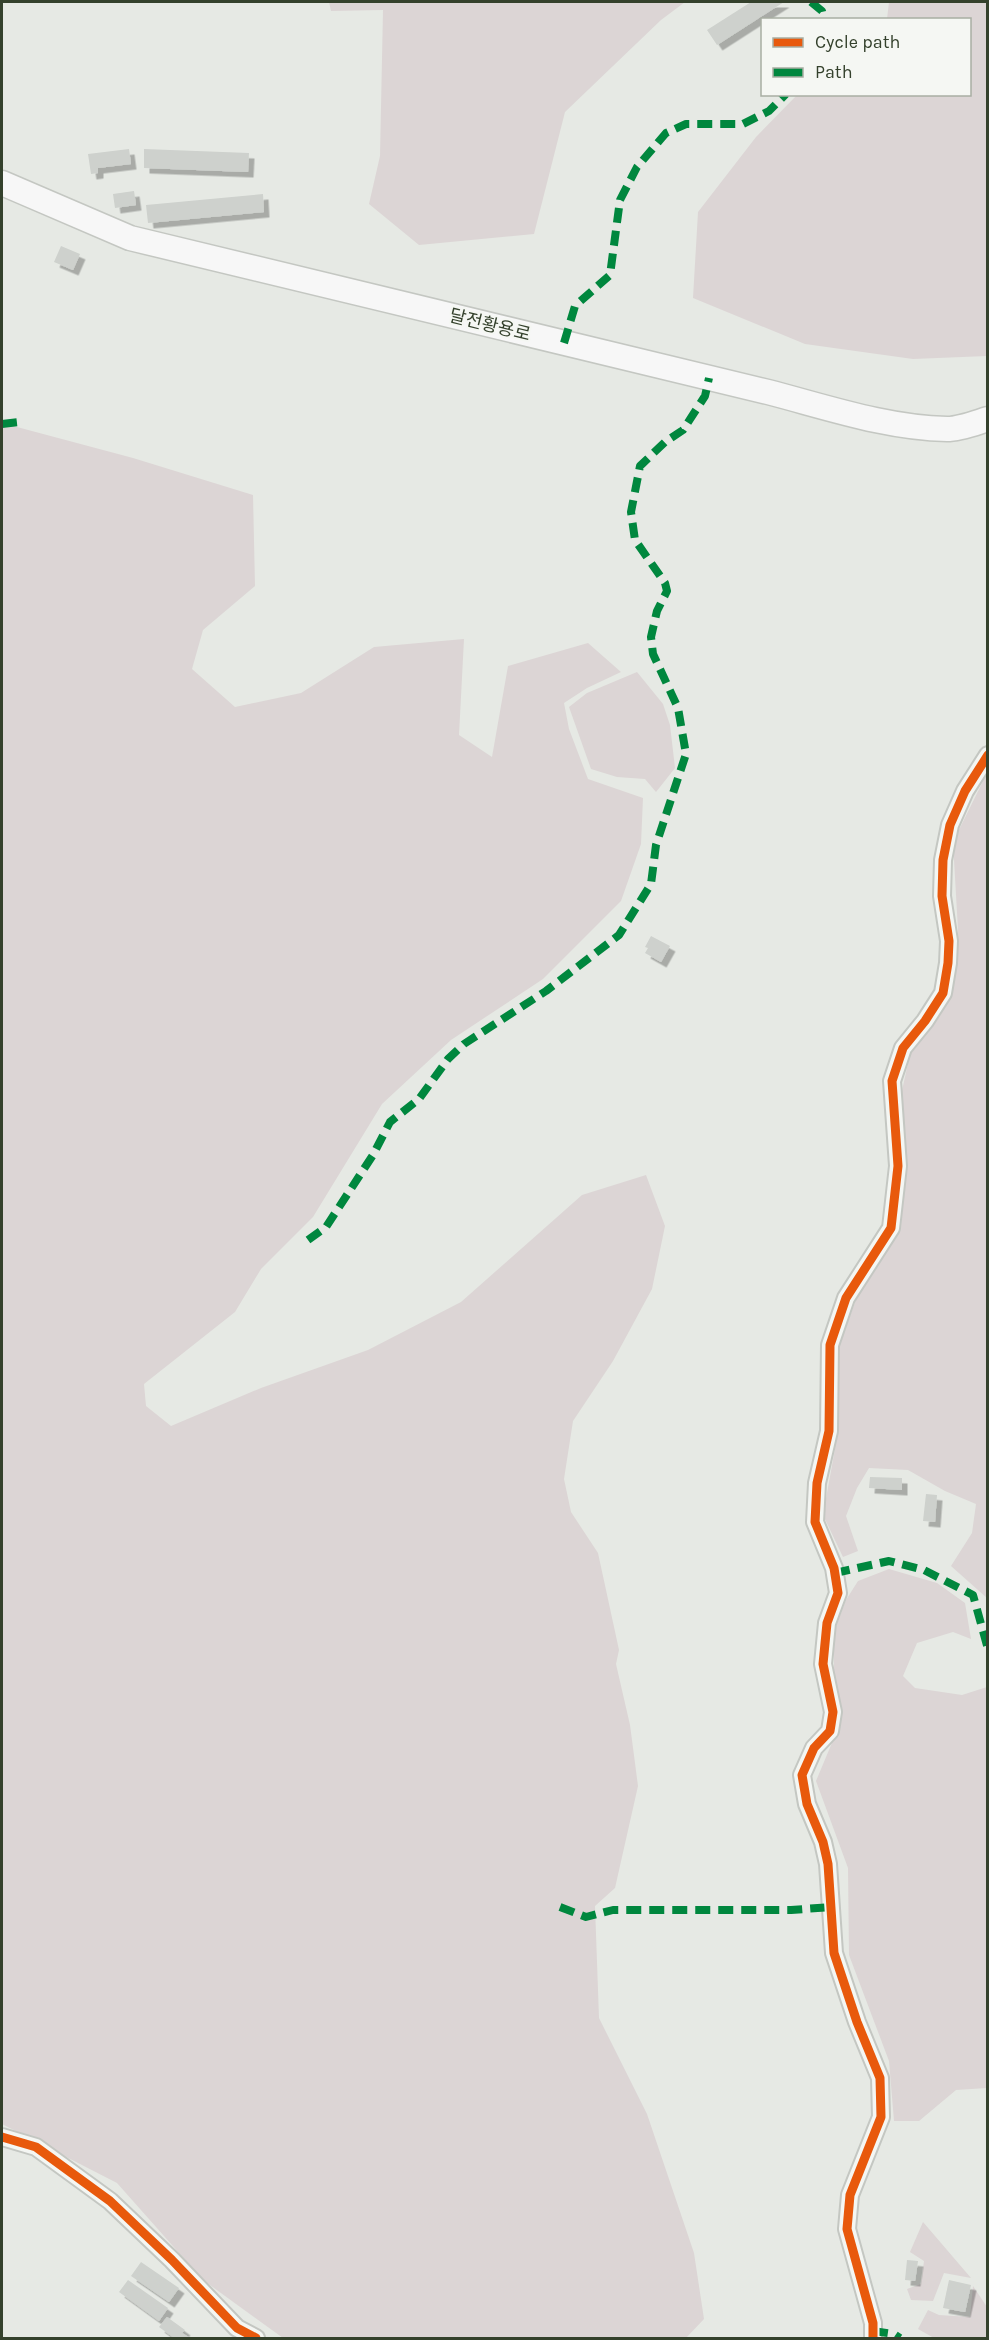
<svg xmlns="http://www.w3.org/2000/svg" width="989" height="2340" viewBox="0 0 989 2340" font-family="Karla,'Noto Sans KR',sans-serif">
	<defs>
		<filter id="shadow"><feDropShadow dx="5.5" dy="5.5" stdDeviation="0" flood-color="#0004"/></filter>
	</defs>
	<rect width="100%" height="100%" fill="#e6e9e4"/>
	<!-- green -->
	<g fill="#dcd5d5">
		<path d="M329,2H685L661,20L565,112L534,234L419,245L369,204L380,156L383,10L331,11Z"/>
		<path d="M889,2H987V356L913,359L805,344L693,298L698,212L756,137L797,95L970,94V20L887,19Z"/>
		<path d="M2,423L133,458L253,495L255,586L203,630L192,669L235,707L301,693L374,647L464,639L459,735L492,757L508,666L588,643L621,672L587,688L564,703L569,729L588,779L643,798L641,844L621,901L543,979L451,1040L382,1104L313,1217L261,1269L235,1312L144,1384L146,1406L171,1426L261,1388L368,1350L461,1302L582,1195L646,1175L665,1226L652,1289L613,1361L573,1421L564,1479L571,1512L598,1553L619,1650L616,1664L630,1725L638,1786L615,1888L595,1906L599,2018L647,2114L694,2253L704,2319L686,2338H283L203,2280L117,2183L2,2124Z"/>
		<path d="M637,672L663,704L670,725L675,768L656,792L645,779L617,777L591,769L569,707L587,693Z"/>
		<path d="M987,773V1598L951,1566L972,1533L976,1504L945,1491L908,1470L869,1468L857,1488L846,1516L858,1551L843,1557L823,1515L835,1449L837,1352L857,1297L901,1227L905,1164L901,1095L911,1050L952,996L958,930L953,842Z"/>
		<path d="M889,1569L937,1583L965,1603L971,1639L953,1632L917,1643L903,1676L915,1688L962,1695L987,1687V2088L956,2090L919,2121H894L889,2061L849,1955L848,1868L816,1781L839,1726L840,1704L834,1672V1632L846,1600L858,1581Z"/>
		<path d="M923,2222L971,2278L944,2273L933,2301L911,2300L907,2289L921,2284L924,2261L910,2252Z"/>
		<path d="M973,2286L987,2307V2337L934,2338L918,2329L928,2310L939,2315L970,2317Z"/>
	</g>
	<!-- building -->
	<g fill="#ced1cd" filter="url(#shadow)">
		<path d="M751,2H784L717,45L707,30Z"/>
		<path d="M129,149L131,164L98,168V173L91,174L88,154Z"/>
		<path d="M144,149L249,153L248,172L144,168Z"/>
		<path d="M134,191L136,205L115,208L113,194Z"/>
		<path d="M263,194L264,212L148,223L146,205Z"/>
		<path d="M61,246L80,254L73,270L54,262Z"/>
		<path d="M651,936L670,946L661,962L645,953L648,948L645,947Z"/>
		<path d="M870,1477L902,1478V1490L869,1488Z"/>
		<path d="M926,1494L937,1495L935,1522L923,1521Z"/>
		<path d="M907,2260L918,2261L915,2281L905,2280Z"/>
		<path d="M141,2262L179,2288L169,2302L131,2276Z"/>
		<path d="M128,2280L168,2308L159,2321L119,2292Z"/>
		<path d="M949,2280L971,2285L965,2312L943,2308Z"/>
		<path d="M167,2317L185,2330L182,2333L190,2338H174L159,2327Z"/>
	</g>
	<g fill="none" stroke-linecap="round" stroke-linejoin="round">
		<defs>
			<g id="minor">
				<path d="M2,2137L36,2147L110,2201L172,2260L237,2328L256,2338"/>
				<path d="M873,2338V2323L847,2229L850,2195L881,2117L880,2078L857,2022L834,1953L828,1864L823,1842L807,1804L802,1775L814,1748L830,1731L833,1712L823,1664L827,1623L838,1593L834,1568L815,1522L817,1483L829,1431L830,1345L846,1298L891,1228L898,1166L892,1081L903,1048L925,1021L943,993L948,963L949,941L942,896L943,860L950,825L965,791L988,755"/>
			</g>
			<path id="secondary" d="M2,183L130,238L768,392C826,407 887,428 947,429C960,429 975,423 988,419"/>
		</defs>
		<!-- minor casing -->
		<use href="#minor" stroke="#c4c7c2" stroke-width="20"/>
		<!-- secondary casing -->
		<use href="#secondary" stroke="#c4c7c2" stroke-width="27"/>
		<!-- minor -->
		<use href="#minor" stroke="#f4f6f3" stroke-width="16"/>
		<!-- secondary -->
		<use href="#secondary" stroke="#f7f7f7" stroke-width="24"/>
		<!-- quiet -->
		<g stroke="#00873e" stroke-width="8" stroke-dasharray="15 8" stroke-linecap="butt">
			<path d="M811,2L822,11L824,20"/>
			<path d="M564,343L575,306L610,275L620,200L637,167L666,133L686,124H743L769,111L786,94"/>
			<path d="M2,424L19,422"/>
			<path d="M308,1240L326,1227L373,1155L390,1122L419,1099L448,1059L464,1044L546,991L619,935L651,884L656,845L686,754L678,708L653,654L651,637L657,611L667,591L665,583L635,540L631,512L640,466L665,442L683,430L705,396L709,378"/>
			<path d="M835,1573L889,1561L924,1570L973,1595L988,1649"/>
			<path d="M560,1907L586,1917L613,1910H791L831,1907"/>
			<path d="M873,2331L894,2334L900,2338"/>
		</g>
		<defs>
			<g id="cycleway">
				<path d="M2,2137L36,2147L110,2201L172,2260L237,2328L256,2338"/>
				<path d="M873,2338V2323L847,2229L850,2195L881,2117L880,2078L857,2022L834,1953L828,1864L823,1842L807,1804L802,1775L814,1748L830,1731L833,1712L823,1664L827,1623L838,1593L834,1568L815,1522L817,1483L829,1431L830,1345L846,1298L891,1228L898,1166L892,1081L903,1048L925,1021L943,993L948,963L949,941L942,896L943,860L950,825L965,791L988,755"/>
			</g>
		</defs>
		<!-- cycleway casing -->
		<use href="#cycleway" stroke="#f5f7f3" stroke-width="13"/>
		<!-- cycleway -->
		<use href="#cycleway" stroke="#e8590c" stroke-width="9"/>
	</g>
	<g text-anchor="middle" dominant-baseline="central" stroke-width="4.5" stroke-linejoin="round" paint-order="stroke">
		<!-- street labels -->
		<g font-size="18" fill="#34412c" stroke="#f5f7f3">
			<text transform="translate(490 325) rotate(14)">달전황용로</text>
		</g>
	</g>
	<!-- border -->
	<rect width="989" height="2340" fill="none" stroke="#34412c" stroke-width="6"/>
	<!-- legend -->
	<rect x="761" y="18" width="210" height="78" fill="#f5f7f3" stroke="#a8aea3" stroke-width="1.5"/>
	<rect x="773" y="38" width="30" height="9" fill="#e8590c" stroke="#a8aea3" stroke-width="1.5"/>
	<text x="815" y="48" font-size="18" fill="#34412c">Cycle path</text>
	<rect x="773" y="68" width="30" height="9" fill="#00873e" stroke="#a8aea3" stroke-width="1.5"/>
	<text x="815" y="78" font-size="18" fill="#34412c">Path</text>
</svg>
